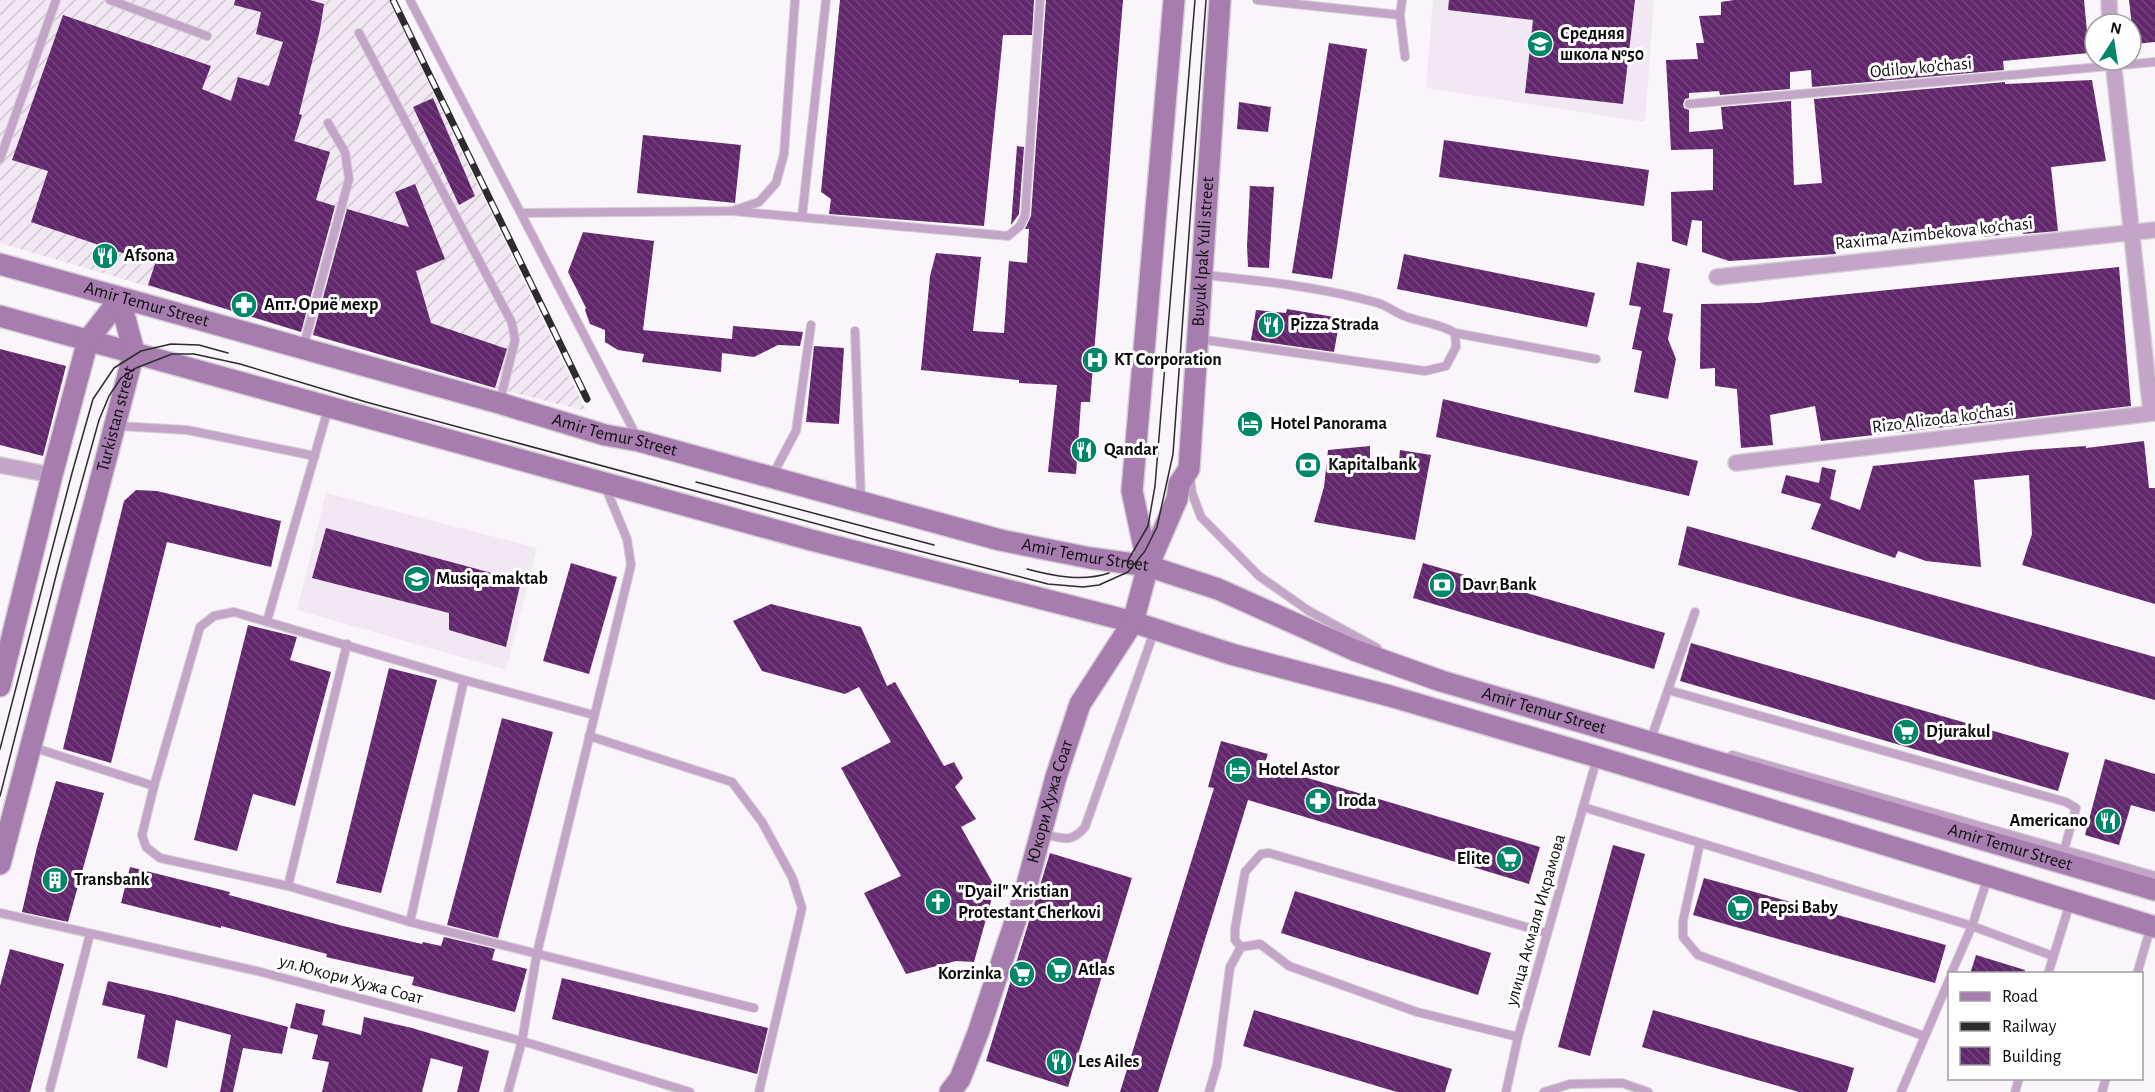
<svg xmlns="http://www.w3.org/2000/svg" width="2155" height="1092" viewBox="0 0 2155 1092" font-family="'Alegreya Sans',sans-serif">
	<defs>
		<pattern id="industrial-furrows" width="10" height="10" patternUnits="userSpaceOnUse" patternTransform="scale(1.5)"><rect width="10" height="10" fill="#f2e8f3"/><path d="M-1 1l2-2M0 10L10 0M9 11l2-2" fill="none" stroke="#cec6cf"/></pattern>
		<pattern id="building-back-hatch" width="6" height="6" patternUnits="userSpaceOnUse" patternTransform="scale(1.5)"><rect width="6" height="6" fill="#61266c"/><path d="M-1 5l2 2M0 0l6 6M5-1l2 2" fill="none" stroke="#72437b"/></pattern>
	</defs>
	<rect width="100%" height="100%" fill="#faf5fa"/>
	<!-- built -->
	<g fill="#f2e8f3">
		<path d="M1433,0H1654L1645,122L1426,88Z"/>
		<path d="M326,493L537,548L506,670L297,610Z"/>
	</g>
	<!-- industrial -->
	<path fill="url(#industrial-furrows)" d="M0,0H389L586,411L495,388L0,243Z"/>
	<!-- building -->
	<g fill="url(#building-back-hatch)">
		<path d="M235,0H310L324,4L320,30L299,114L302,115L294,141L330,152L316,200L335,206L301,332L148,285L155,264L31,222L48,171L12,160L63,15L211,66L202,89L231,101L238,77L269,86L283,42L256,34L261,12L234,5Z"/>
		<path d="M840,0H1034L1032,35H1003L984,226L829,214L831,199L821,192Z"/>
		<path d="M1046,0H1123L1090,402H1081L1076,474L1048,472L1057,385L1019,383V380L921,370L930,276L936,253L981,257L973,331L1004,333L1009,261L1027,263L1029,229H1025L1031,216Z"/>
		<path d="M1449,0H1635L1623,104L1525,93L1533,20L1448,10Z"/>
		<path d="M1734,0H2084L2089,53L2003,61L2004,70L1812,87L1811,70L1790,72V89L1720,95L1719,91L1689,93V98L1685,99L1683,104L1684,108L1689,110V132L1723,129L1721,107L1791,101L1794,185L1822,183L1814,99L2005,82V84L2092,80L2106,161L2051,167L2058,231L2023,234V232L1983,237V233L1835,250L1836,254L1729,261L1702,252V221L1692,220L1687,246L1672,241L1671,192L1713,190V149L1671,150L1666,60L1698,59L1696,43H1704L1699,16L1721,15V2Z"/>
		<path d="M2129,0H2155V42L2134,44Z"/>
		<path d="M1329,43L1367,49L1332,279L1292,273Z"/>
		<path d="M433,98L475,196L459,205L413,107Z"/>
		<path d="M1239,102L1271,107L1268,132L1237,129Z"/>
		<path d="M643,135L741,145L735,203L637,193Z"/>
		<path d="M1444,140L1649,170L1644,206L1439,177Z"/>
		<path d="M1017,146L1024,147L1019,214L1011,225Z"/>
		<path d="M415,184L445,259L416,271L431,323L507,349L495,388L313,335L347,209L409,227L395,192Z"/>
		<path d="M1250,186L1274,187L1269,268L1248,267L1247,246Z"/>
		<path d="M583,232L654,241L643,330L732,339L733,326L803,332L800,346L778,345L754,357L722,353L721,372L642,362L644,354L618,350L605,342V330L590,324L585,310L586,308L568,272Z"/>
		<path d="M1404,254L1595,293L1587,327L1397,289Z"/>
		<path d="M1637,262L1670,269L1663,312L1673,314L1668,339L1676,359L1668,399L1634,392L1642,351L1632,349L1641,307L1629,305Z"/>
		<path d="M2119,267L2131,406L1821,441L1815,406L1770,415L1773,445L1741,448L1737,389L1715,386V368L1700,369L1701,304L1758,303Z"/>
		<path d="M1287,309L1340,318L1334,352L1251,340L1256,310L1286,313Z"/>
		<path d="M814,346L844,348L839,424L806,422Z"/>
		<path d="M0,349L66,366L43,456L0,445Z"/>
		<path d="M1443,399L1698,461L1689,496L1436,437Z"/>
		<path d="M2144,441L2149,488H2155V604L2022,565L2032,534L2029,475L1974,480L1981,567L1926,561L1898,551L1895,558L1811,529L1821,504L1781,493L1786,475L1819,483L1822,467L1836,470L1830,499L1860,510L1873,466L2028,450L2086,446V448Z"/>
		<path d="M1370,446V465L1398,471L1400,450L1431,455L1415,540L1314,522L1324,487L1328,450Z"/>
		<path d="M136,490L157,491L281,521L271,567L167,542L111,763L63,749L124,501Z"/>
		<path d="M1687,526L2155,657V700L1678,565Z"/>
		<path d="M326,528L521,581L506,647L449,630V613L312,578Z"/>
		<path d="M571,563L617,577L589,674L543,661Z"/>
		<path d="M1423,563L1665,633L1654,669L1413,598Z"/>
		<path d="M771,604L861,627L887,686L895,682L944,766L954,762L963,778L955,787L976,819L961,827L995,887L974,962L956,961L906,974L864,893L901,876L841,768L891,742L859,687L845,694L762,671L733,621Z"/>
		<path d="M248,625L297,637L290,660L331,672L295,806L253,794L237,851L194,840Z"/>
		<path d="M1691,643L2069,753L2058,791L1680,681Z"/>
		<path d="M389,668L437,680L381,893L336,883Z"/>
		<path d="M502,718L553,732L498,938L447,925Z"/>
		<path d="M1221,741L1268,754L1264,765L1540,847L1529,884L1248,800L1158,1092H1120L1214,788L1208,787Z"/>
		<path d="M2105,759L2155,774V812L2131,805L2119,845L2085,835Z"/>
		<path d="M56,781L104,793L68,922L22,912L37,847Z"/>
		<path d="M1613,845L1645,854L1590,1056L1558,1047Z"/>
		<path d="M1050,853L1132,878L1068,1087L986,1061Z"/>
		<path d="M130,867L230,892L229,895L343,926L422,944L423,942L441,946L444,937L495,949L492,960L527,969L515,1012L412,985L414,977L326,957L327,954L221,926V928L121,903Z"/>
		<path d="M1704,878L1946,945L1935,983L1693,915Z"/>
		<path d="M1295,891L1491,953L1478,995L1281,933Z"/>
		<path d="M10,949L64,964L30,1092H0V986Z"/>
		<path d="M1976,955L2025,970L2024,974H1970Z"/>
		<path d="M562,978L768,1028L757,1074L552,1019Z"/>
		<path d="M108,981L173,996L288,1027L282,1054L243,1048L233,1092H220L231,1035L176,1020L167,1068L137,1058L145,1015L102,1005Z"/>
		<path d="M296,1003L325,1010L322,1025L361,1035L364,1017L412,1028L489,1051L479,1092H457L463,1067L431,1058L422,1092H322L329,1062L312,1059L318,1035L290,1028Z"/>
		<path d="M1254,1010L1452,1069L1445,1092H1397L1243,1046Z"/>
		<path d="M1653,1010L1854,1068L1847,1092H1799L1642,1047Z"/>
	</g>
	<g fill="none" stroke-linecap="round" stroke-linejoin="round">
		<defs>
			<g id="lane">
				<path d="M110,0L207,36"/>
				<path d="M410,0L637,437"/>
				<path d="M1257,0L1400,15"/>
				<path d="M1402,0L1400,15L1405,57"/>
				<path d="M359,33L512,323L515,340L500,401"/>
				<path d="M1689,104L2155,62"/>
				<path d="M0,159L56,0"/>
				<path d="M732,211L1008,236L1020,226L1025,216L1040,0"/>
				<path d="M521,213L732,211L759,202L776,183L784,154L795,0"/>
				<path d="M802,217L826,0"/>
				<path d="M855,331L861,501"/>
				<path d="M1455,333L1596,359"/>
				<path d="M1198,339L1425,371L1446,366L1456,347L1455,333C1441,324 1424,323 1407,317C1397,314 1388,306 1378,303C1321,287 1263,281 1204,275"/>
				<path d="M303,348L349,179L345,152L328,123"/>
				<path d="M118,426L187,430L315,456"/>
				<path d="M772,476L796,431L811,325"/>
				<path d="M1190,476L1192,493L1201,517L1259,576L1309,611L1377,648"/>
				<path d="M267,621L328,409"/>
				<path d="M1668,690L2066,802L2076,808L2064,850"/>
				<path d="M594,715L464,680L234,612L214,616L200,627L154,786L142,835L146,847L160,858L288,886L410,922L754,1008"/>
				<path d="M1653,733L1695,612"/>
				<path d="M589,736L732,782L762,822L792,877L802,908L759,1092"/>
				<path d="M32,747L154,786"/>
				<path d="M1732,755L2155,876"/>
				<path d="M1583,807L1972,926L2053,956"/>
				<path d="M1042,834C1062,838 1071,844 1085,827L1154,632"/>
				<path d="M1700,843L1683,921V937L1698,955L1924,1036"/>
				<path d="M288,886L347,644"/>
				<path d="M0,913L257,971L522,1041L690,1092"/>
				<path d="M410,922L464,680"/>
				<path d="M1241,947L1235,940V929L1245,872L1261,854L1269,853L1547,933"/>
				<path d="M1951,974L1972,926L1988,877"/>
				<path d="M2048,974L2070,903"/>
				<path d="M2137,974L2151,926"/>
				<path d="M50,1089L90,934"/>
				<path d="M508,1092L522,1041L537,953L631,565L627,539L605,486"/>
				<path d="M1209,1092L1217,1065L1230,967L1241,947L1260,944L1289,966L1417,1012L1518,1037"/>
				<path d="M1506,1092L1518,1037L1597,758"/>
				<path d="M1544,1092L1570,1084L1622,1083L1648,1092"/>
				<path d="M1901,1092L1950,978"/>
				<path d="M2015,1092L2019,1078"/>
				<path d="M2102,1092L2106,1078"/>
			</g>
			<g id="street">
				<path d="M2109,0L2110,24"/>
				<path d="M2113,60L2151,413"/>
				<path d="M1717,277L2155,230"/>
				<path d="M1736,463L2155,413"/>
				<path d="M0,465L52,475"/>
			</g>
			<g id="secondary">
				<path id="s1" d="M0,264L499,403L605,435L639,441L1000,540L1090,558L1148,566L1218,589L1354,650L1441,681L2155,890"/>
				<path d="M0,316L811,540L1133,622L1231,654L1390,696L1598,757L2155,927"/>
				<path d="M1148,566L1132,491L1174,0"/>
				<path d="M0,686L52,475L88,340L120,299"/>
				<path id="s2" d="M0,864L134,352L120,299"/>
				<path id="s3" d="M950,1092L960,1079L978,1033L1025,892L1056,777L1080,704L1133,622L1148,566L1177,499L1179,484L1189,469L1220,0"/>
			</g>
		</defs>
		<!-- lane casing -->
		<use href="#lane" stroke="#d4d0d4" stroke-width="10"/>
		<!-- street casing -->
		<use href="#street" stroke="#d4d0d4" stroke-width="18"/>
		<!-- secondary casing -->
		<use href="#secondary" stroke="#d4d0d4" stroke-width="24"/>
		<!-- lane -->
		<use href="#lane" stroke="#c2a5c7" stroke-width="8"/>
		<!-- street -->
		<use href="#street" stroke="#c2a5c7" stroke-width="15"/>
		<!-- secondary -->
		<use href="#secondary" stroke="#a77daf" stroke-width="21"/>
		<!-- tram -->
		<g stroke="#2d2b2e" stroke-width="1.5">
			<path d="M696,482L934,545"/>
			<path d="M1127,562L1148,526L1155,486L1195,0"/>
			<path d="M1027,569C1053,576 1083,582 1109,573"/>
			<path d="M0,749L72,473L93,399L114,368L141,351L171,344L199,345L228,353"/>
			<path d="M0,796L59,564L99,420L109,396L121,378L136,368L172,354H194L240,364L366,402L880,541L1048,584L1083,587L1099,585L1128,572L1145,551L1157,527L1173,454L1206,0"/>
		</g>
		<defs>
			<path id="rail" d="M393,0L587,399"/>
		</defs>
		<!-- rail casing -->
		<use href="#rail" stroke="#2d2b2e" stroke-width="7"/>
		<!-- rail -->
		<use href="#rail" stroke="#fff" stroke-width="4.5" stroke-dasharray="14" stroke-linecap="butt"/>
	</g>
	<!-- icons -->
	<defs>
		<symbol id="school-disc" viewBox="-11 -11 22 22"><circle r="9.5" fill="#008669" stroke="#fff"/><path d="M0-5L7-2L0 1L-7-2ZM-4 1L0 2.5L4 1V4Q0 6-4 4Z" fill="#fff"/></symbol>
		<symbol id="restaurant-disc" viewBox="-11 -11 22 22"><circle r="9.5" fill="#008669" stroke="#fff"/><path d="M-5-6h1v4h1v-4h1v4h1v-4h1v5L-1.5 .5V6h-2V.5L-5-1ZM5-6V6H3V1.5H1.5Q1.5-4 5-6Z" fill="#fff"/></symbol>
		<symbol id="pharmacy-disc" viewBox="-11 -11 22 22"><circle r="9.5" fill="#008669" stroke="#fff"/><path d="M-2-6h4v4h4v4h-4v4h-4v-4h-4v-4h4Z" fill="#fff"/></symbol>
		<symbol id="hospital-disc" viewBox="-11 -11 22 22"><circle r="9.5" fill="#008669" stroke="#fff"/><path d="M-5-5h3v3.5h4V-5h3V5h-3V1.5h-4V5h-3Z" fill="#fff"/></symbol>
		<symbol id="hotel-disc" viewBox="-11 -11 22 22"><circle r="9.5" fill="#008669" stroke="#fff"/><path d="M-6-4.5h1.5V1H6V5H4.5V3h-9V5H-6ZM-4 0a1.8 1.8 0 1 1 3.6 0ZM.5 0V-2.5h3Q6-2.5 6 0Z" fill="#fff"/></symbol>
		<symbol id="bank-disc" viewBox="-11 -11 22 22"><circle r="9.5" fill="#008669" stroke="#fff"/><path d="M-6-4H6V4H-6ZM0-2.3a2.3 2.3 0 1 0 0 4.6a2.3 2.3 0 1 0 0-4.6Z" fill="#fff"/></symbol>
		<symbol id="supermarket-disc" viewBox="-11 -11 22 22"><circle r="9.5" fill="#008669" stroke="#fff"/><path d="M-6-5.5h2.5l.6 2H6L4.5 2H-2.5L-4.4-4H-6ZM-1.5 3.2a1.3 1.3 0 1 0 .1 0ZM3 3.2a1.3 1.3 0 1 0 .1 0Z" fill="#fff"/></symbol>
		<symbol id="building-disc" viewBox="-11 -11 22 22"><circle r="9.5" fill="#008669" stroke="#fff"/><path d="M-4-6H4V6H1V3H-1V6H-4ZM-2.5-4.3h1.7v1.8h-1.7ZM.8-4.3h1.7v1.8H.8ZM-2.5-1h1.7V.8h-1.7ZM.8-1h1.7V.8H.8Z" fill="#fff"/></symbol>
		<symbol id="church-disc" viewBox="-11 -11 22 22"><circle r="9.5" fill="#008669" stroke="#fff"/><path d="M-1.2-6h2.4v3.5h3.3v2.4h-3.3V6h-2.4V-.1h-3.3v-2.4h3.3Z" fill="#fff"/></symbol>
	</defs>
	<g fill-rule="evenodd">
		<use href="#school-disc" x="1525" y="29" width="30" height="30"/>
		<use href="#restaurant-disc" x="90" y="241" width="30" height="30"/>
		<use href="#pharmacy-disc" x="229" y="290" width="30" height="30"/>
		<use href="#restaurant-disc" x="1256" y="310" width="30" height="30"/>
		<use href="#hospital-disc" x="1080" y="345" width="30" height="30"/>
		<use href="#hotel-disc" x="1235" y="409" width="30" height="30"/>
		<use href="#restaurant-disc" x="1069" y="435" width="30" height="30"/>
		<use href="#bank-disc" x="1293" y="450" width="30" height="30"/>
		<use href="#school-disc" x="402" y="564" width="30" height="30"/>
		<use href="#bank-disc" x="1427" y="570" width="30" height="30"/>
		<use href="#supermarket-disc" x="1891" y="717" width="30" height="30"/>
		<use href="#hotel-disc" x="1223" y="755" width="30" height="30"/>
		<use href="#pharmacy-disc" x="1303" y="786" width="30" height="30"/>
		<use href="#restaurant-disc" x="2093" y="806" width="30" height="30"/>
		<use href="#supermarket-disc" x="1494" y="844" width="30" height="30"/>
		<use href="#building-disc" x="40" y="865" width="30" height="30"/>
		<use href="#church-disc" x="923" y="887" width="30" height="30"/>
		<use href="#supermarket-disc" x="1725" y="893" width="30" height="30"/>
		<use href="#supermarket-disc" x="1044" y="955" width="30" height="30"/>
		<use href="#supermarket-disc" x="1007" y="959" width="30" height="30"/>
		<use href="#restaurant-disc" x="1044" y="1047" width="30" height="30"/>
	</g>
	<g text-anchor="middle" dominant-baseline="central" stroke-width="6" stroke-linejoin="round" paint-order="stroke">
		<!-- poi labels -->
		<g font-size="18" font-weight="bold" fill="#0c0b0d" stroke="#fff" text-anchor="start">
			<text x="1560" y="34">Средняя<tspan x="1560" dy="21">школа №50</tspan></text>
			<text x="124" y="256">Afsona</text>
			<text x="264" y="305">Апт. Ориё мехр</text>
			<text x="1290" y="325">Pizza Strada</text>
			<text x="1114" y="360">KT Corporation</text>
			<text x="1270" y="424">Hotel Panorama</text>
			<text x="1104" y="450">Qandar</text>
			<text x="1328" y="465">Kapitalbank</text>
			<text x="436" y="579">Musiqa maktab</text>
			<text x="1462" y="585">Davr Bank</text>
			<text x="1926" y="732">Djurakul</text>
			<text x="1258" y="770">Hotel Astor</text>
			<text x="1338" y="801">Iroda</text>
			<text x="2088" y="821" text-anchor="end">Americano</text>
			<text x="1490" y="859" text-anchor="end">Elite</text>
			<text x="74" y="880">Transbank</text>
			<text x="958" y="892">"Dyail" Xristian<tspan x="958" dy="21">Protestant Cherkovi</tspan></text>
			<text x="1760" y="908">Pepsi Baby</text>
			<text x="1078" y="970">Atlas</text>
			<text x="1002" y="974" text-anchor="end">Korzinka</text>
			<text x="1078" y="1062">Les Ailes</text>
		</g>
		<!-- street labels -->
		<g font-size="18" fill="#0c0b0d" stroke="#fff">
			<text transform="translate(1921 68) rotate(-5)">Odilov ko'chasi</text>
			<text transform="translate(1934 234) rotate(-6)">Raxima Azimbekova ko'chasi</text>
			<text stroke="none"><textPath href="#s3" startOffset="890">Buyuk Ipak Yuli street</textPath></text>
			<text stroke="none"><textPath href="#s1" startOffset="152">Amir Temur Street</textPath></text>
			<text stroke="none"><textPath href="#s2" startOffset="460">Turkistan street</textPath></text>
			<text transform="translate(1943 419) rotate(-7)">Rizo Alizoda ko'chasi</text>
			<text stroke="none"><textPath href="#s1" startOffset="638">Amir Temur Street</textPath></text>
			<text stroke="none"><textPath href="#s1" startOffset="1124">Amir Temur Street</textPath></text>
			<text stroke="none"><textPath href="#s1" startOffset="1610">Amir Temur Street</textPath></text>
			<text stroke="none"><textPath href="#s3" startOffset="308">Юкори Хужа Соат</textPath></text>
			<text stroke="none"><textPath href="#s1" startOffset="2096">Amir Temur Street</textPath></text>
			<text transform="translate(1536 920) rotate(-74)">улица Акмаля Икрамова</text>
			<text transform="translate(351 980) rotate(15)">ул.Юқори Хужа Соат</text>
		</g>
	</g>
	<!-- legend -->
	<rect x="1948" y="972" width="195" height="108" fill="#ffffff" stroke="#9e9d9e" stroke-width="1.5"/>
	<rect x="1960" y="992" width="30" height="9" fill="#a77daf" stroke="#9e9d9e" stroke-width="1.5"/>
	<text x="2002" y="1002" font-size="18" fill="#0c0b0d">Road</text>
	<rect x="1960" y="1022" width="30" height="9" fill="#2d2b2e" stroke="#9e9d9e" stroke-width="1.5"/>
	<text x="2002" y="1032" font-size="18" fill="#0c0b0d">Railway</text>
	<rect x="1960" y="1047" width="30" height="18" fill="url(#building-back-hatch)" stroke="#9e9d9e" stroke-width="1.5"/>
	<text x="2002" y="1062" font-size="18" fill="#0c0b0d">Building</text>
	<!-- north arrow -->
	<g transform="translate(2113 42) rotate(12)"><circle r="28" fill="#ffffff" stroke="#9e9d9e" stroke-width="1.5"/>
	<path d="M0-4.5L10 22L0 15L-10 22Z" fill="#008669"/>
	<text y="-9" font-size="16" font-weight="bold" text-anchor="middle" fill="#0c0b0d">N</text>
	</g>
</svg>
